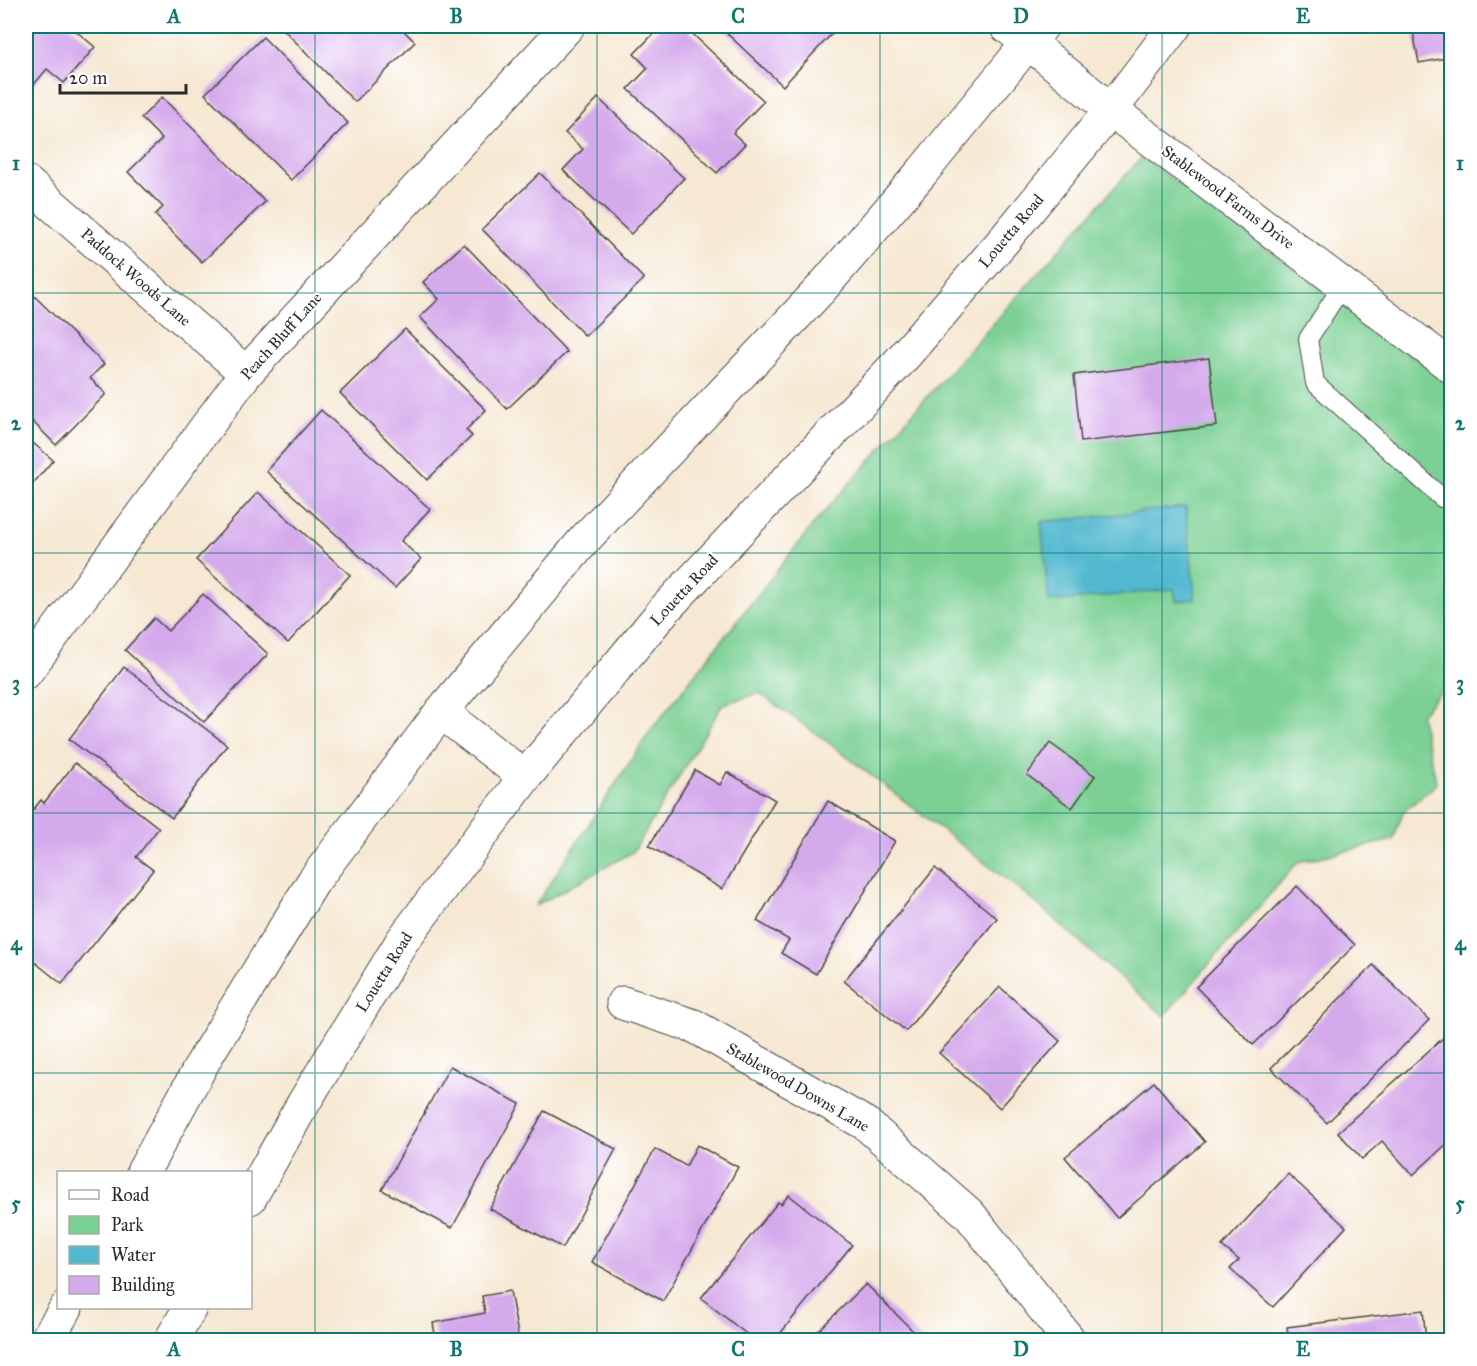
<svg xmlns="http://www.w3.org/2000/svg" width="1477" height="1366" viewBox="0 0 1477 1366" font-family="'IM FELL Great Primer',serif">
	<rect width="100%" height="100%" fill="#fff"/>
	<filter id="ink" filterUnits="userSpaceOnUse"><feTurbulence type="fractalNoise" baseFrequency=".0167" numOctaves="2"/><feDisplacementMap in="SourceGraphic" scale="12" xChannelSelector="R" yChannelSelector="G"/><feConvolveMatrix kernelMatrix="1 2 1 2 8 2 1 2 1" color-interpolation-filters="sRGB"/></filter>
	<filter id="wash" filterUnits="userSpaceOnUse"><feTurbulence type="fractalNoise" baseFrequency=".008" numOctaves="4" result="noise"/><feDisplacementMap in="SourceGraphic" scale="24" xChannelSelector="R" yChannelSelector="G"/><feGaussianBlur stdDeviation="1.35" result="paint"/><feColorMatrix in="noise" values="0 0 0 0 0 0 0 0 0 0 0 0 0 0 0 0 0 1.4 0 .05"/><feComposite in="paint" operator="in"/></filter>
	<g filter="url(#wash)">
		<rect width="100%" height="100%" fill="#f6e8d3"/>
		<!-- green -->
		<path fill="#7bd094" stroke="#537e60" stroke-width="1.5" d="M1142,157L1451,384V681L1420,715L1437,784L1403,812L1393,840L1298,862L1164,1016L1029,897L829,743L759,693L723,704L633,852L535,906L651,730L817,520Z"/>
		<!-- water -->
		<path fill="#51b8cf" stroke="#3e727d" stroke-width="1.5" d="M1186,507L1195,599L1176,601L1174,589L1049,602L1041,522Z"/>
		<g id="blocks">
			<!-- building -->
			<g fill="#d5aaec">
				<path d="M26,26H70L95,47L64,83L47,69L26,94Z"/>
				<path d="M280,26H399L415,42L355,102Z"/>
				<path d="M661,26H684L764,101L733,133L745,144L717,173L628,89L648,68L634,54Z"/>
				<path d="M719,26H839L783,86Z"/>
				<path d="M1412,26H1452V57L1419,63Z"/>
				<path d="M263,37L348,123L291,180L205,94Z"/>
				<path d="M162,97L265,202L202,262L155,215L163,207L128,172L162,139L141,118Z"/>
				<path d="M598,98L684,178L631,234L563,170L583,149L565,133Z"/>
				<path d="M540,173L644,279L585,336L482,229Z"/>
				<path d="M464,244L567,352L507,409L420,317L439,299L423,282Z"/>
				<path d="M26,288L104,364L90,378L106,394L56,445L26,415Z"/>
				<path d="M405,329L486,410L466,430L472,436L427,480L340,393Z"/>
				<path d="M1209,358L1217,426L1081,442L1074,375Z"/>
				<path d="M321,410L430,509L401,541L421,559L395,588L266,471Z"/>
				<path d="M26,437L53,460L26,492Z"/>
				<path d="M258,492L350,575L288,643L196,560Z"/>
				<path d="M203,594L268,654L204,722L125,650L154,618L168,631Z"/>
				<path d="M124,667L227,745L172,818L69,739Z"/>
				<path d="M1050,743L1095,776L1072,808L1027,775Z"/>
				<path d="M75,763L159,828L136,857L153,870L62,984L26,955V819L41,800L44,803Z"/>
				<path d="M695,770L720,785L727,772L775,800L722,889L649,846Z"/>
				<path d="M828,801L895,841L816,974L781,953L789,940L757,921Z"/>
				<path d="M935,868L997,918L906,1031L844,981Z"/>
				<path d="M1297,886L1355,945L1253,1045L1196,987Z"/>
				<path d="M1373,965L1429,1020L1327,1123L1271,1068Z"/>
				<path d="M1000,987L1060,1041L1000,1108L939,1053Z"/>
				<path d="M1452,1030V1139L1413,1175L1382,1141L1362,1159L1338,1132Z"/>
				<path d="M450,1066L520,1104L452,1228L382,1190Z"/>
				<path d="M1154,1082L1205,1142L1117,1218L1065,1157Z"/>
				<path d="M544,1111L616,1149L563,1248L490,1209Z"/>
				<path d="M697,1145L738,1167L663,1301L592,1262L655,1149L686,1166Z"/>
				<path d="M1288,1174L1346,1227L1273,1307L1230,1269L1239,1260L1222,1246Z"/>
				<path d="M789,1195L852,1245L775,1340H754L701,1298L778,1202L781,1204Z"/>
				<path d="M866,1284L922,1340H809Z"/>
				<path d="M510,1291L519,1340H436L433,1323L485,1313L482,1296Z"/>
				<path d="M1423,1310L1426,1340H1289L1287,1327Z"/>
			</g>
		</g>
	</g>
	<g filter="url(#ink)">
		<use href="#blocks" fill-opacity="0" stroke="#494744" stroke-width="1.5"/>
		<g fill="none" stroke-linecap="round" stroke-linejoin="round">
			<defs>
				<path id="lane" d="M1343,285L1308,339L1315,383L1442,498L1452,497"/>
				<g id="street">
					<path d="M1006,26L1029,43"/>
					<path d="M26,182L246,373"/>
					<path d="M26,672L246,373L568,26"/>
					<path d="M623,1003L694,1026L866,1124L969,1214L1069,1340"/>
				</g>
				<g id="secondary">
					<path d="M1029,43L1111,110L1452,367"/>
					<path d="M441,712L525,777"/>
					<path d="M143,1172L207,1055L313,882L441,712L585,539L821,289L923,171L1042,26"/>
					<path d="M250,1198L300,1109L402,941L525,777L665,609L900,361L1004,240L1111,110L1175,26"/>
					<path d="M46,1340L66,1308"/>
					<path d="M171,1340L190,1308"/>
				</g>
			</defs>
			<!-- lane casing -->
			<use href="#lane" stroke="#494744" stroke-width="20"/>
			<!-- street casing -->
			<use href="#street" stroke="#494744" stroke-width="35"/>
			<!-- secondary casing -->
			<use href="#secondary" stroke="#494744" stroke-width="35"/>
			<!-- lane -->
			<use href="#lane" stroke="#fff" stroke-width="18"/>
			<!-- street -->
			<use href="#street" stroke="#fff" stroke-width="33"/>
			<!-- secondary -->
			<use href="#secondary" stroke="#fff" stroke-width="33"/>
		</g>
	</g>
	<!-- grid -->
	<path fill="none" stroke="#0f766e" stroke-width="1.5" stroke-opacity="0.55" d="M315,26V1340M597,26V1340M880,26V1340M1162,26V1340M26,293H1452M26,553H1452M26,813H1452M26,1073H1452"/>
	<g text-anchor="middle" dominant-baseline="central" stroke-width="4.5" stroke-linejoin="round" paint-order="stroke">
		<!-- street labels -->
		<g font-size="16" fill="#2b2b2b" stroke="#fff">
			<text transform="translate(1228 197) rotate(37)">Stablewood Farms Drive</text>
			<text transform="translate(1011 231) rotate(-50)">Louetta Road</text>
			<text transform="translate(136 277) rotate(41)">Paddock Woods Lane</text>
			<text transform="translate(281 336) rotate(-48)">Peach Bluff Lane</text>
			<text transform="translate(684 590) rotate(-47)">Louetta Road</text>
			<text transform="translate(384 972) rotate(-58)">Louetta Road</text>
			<text transform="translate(798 1087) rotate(30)">Stablewood Downs Lane</text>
		</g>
	</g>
	<!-- margin -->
	<rect width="1477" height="1366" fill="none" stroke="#fff" stroke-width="66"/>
	<!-- legend -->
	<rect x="57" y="1171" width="195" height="138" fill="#ffffff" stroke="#aaaaaa" stroke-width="1.5"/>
	<rect x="69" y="1190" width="30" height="9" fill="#ffffff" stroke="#aaaaaa" stroke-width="1.5"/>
	<text x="111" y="1201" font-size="18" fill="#2b2b2b">Road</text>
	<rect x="69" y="1216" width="30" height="18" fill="#7bd094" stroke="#aaaaaa" stroke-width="1.5"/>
	<text x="111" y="1231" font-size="18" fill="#2b2b2b">Park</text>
	<rect x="69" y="1246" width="30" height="18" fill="#51b8cf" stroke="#aaaaaa" stroke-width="1.5"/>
	<text x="111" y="1261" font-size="18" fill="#2b2b2b">Water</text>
	<rect x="69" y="1276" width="30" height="18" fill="#d5aaec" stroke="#aaaaaa" stroke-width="1.5"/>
	<text x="111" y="1291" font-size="18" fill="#2b2b2b">Building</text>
	<!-- scale -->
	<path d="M60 84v9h126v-9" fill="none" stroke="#2b2b2b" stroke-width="3"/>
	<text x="69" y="84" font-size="18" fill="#2b2b2b" stroke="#ffffff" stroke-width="4.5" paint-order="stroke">20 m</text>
	<rect x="33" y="33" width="1411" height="1300" fill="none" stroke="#0f766e" stroke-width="2"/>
	<g font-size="20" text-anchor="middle" font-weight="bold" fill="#0f766e">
		<text x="174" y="23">A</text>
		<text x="456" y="23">B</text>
		<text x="738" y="23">C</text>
		<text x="1021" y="23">D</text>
		<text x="1303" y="23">E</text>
		<text x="16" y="170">1</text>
		<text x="1460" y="170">1</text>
		<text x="16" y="430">2</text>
		<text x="1460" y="430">2</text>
		<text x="16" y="690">3</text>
		<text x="1460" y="690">3</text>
		<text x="16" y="950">4</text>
		<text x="1460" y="950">4</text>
		<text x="16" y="1210">5</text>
		<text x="1460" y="1210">5</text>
		<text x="174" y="1356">A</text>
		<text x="456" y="1356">B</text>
		<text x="738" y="1356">C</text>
		<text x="1021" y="1356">D</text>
		<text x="1303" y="1356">E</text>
	</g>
</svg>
